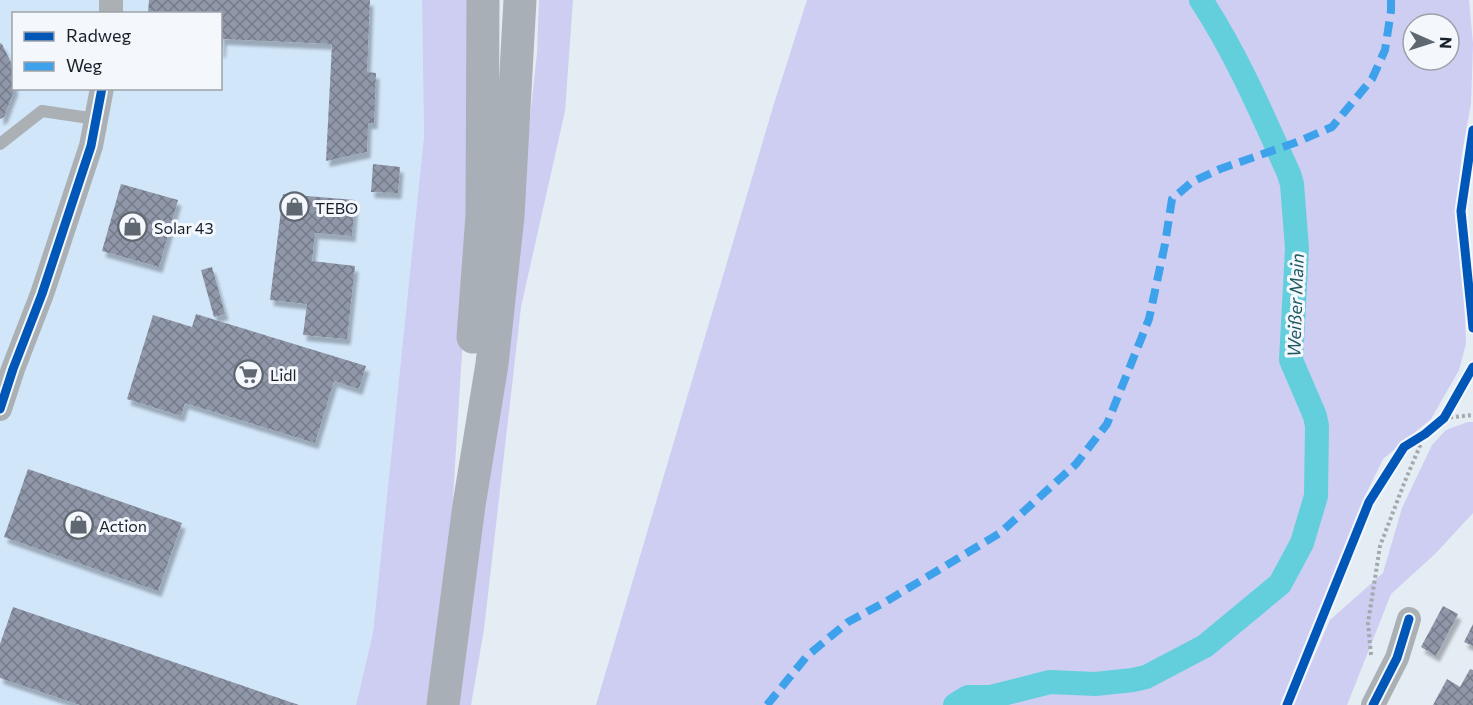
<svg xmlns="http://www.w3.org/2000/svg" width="1473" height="705" viewBox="0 0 1473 705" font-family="Commissioner,sans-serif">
	<defs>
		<pattern id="building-cross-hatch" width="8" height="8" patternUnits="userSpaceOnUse" patternTransform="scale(1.5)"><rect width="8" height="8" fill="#9097a8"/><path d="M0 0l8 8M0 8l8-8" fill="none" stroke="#757b89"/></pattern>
		<filter id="shadow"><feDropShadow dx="3.5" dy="6" stdDeviation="1.5" flood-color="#0004"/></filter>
	</defs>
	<rect width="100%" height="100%" fill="#e4ecf4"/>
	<!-- built -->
	<path fill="#d2e6fa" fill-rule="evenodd" d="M0,0H422L424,136L373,633L356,705H0ZM14,14H220V88H14Z"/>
	<!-- green -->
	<g fill="#cdcef2" fill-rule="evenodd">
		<path d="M422,0H473L463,336L451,530L428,705H356L373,633L424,136Z"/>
		<path d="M539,0H573L565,111L521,307L484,629L471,705H457L527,146L537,53Z"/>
		<path d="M807,0H1469L1473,44L1471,104L1462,153L1455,217L1464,291L1466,344L1459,370L1431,419L1383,459L1365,496L1280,705H596L773,107ZM1413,24H1449V60H1413Z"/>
		<path d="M1468,422H1473V513L1435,554L1391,594L1347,705H1293L1330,620L1383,573L1402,508L1432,445L1446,430Z"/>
	</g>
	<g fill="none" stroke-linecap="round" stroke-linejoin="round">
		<!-- canal -->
		<path stroke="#64cfdc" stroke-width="24" d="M955,705L968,697H991L1050,682L1095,684L1133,680L1146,677L1205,646L1280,584L1302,543L1316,496L1317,426L1315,416L1291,360L1297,248L1292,184L1289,174C1262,114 1237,55 1201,0"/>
	</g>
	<!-- building -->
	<g fill="url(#building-cross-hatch)" filter="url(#shadow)">
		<path d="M149,0H370L367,72L376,73L374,123H368L367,152L326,161L332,44L223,39L222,52H220V14H148Z"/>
		<path d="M0,43L2,44L14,69V88H15L4,117L0,119Z"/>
		<path d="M373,164L400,167L398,193L371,192Z"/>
		<path d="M121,184L178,200L159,267L102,251Z"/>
		<path d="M283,194L355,200L352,236L315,233L312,261L355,266L347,339L303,335L307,304L270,300Z"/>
		<path d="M212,267L225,314L214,317L201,270Z"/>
		<path d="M196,314L366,366L359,389L334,381L315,443L185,403L181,416L127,399L153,315L192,327Z"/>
		<path d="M28,469L182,523L158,591L4,537Z"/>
		<path d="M1443,606L1458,614L1436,656L1421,647Z"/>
		<path d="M13,607L299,705H80L0,678V644Z"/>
		<path d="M1473,624V646L1464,642Z"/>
		<path d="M1470,669L1473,670V705H1433L1447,679L1460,687Z"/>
	</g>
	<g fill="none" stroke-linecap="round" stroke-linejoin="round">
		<!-- path -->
		<g stroke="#a3a9ad" stroke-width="4" stroke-dasharray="3 3" stroke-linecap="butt">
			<path d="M1444,418L1473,415"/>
			<path d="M1371,655L1368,623L1380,546L1405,481L1425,434"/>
		</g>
		<!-- service -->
		<path stroke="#aab0b3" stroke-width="12" d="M0,144L42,111L96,119"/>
		<!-- minor -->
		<g stroke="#aab0b3" stroke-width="24">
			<path d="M111,14V0"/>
			<path d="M0,409L13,369L42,294L91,146L102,88"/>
			<path d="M1373,705L1397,658L1409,619"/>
		</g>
		<!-- trunk -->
		<g stroke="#a8afb6" stroke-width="33">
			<path d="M473,337L482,216L483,0"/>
			<path d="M443,705L469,505L492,364L508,216L520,0"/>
		</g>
		<!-- quiet -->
		<path stroke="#3da2eb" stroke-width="8" stroke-dasharray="15 8" stroke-linecap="butt" d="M767,705L807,656L848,622L887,601L1000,533L1076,464L1107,424L1149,319L1165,244L1172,199L1192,182L1220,169L1297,142L1332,127L1372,79L1385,50L1391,11V0"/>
		<defs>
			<g id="cycleway">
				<path d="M1473,130L1461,211L1473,328"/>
				<path d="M0,409L13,369L42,294L91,146L102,88"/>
				<path d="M1287,705L1369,502L1404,447L1425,434L1444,418L1473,367"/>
				<path d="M1373,705L1397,658L1409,619"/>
			</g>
		</defs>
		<!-- cycleway casing -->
		<use href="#cycleway" stroke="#f4f8fd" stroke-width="13"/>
		<!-- cycleway -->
		<use href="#cycleway" stroke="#0057b8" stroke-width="9"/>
	</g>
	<!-- icons -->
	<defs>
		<symbol id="shop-ring" viewBox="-11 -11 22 22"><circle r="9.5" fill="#f4f8fd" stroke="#5f6770" stroke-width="1.5"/><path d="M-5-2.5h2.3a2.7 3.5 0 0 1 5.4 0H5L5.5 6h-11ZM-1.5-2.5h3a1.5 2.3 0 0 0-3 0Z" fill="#5f6770"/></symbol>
		<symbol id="supermarket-ring" viewBox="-11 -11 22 22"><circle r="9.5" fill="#f4f8fd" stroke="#5f6770" stroke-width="1.5"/><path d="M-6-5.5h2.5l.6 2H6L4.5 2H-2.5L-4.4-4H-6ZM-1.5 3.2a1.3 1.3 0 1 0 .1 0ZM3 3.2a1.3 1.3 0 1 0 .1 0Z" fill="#5f6770"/></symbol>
	</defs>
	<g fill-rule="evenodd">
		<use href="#shop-ring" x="278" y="190" width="33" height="33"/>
		<use href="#shop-ring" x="116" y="210" width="33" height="33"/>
		<use href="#supermarket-ring" x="232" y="358" width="33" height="33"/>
		<use href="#shop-ring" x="62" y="508" width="33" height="33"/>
	</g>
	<g text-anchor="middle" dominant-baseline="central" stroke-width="6" stroke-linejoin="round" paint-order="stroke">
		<!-- poi labels -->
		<g font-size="16" fill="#182029" stroke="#f4f8fd" text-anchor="start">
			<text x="315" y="207">TEBO</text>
			<text x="154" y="227">Solar 43</text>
			<text x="270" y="374">Lidl</text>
			<text x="99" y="525">Action</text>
		</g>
		<!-- water labels -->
		<g font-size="18" font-style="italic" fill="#1f5960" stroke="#f4f8fd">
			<text transform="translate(1295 305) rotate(-88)">Weißer Main</text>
		</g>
	</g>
	<!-- legend -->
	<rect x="12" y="12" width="210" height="78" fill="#f4f8fd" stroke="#9ca2a8" stroke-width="1.5"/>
	<rect x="24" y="32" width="30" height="9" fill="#0057b8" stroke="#9ca2a8" stroke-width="1.5"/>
	<text x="66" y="42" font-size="18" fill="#182029">Radweg</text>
	<rect x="24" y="62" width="30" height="9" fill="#3da2eb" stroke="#9ca2a8" stroke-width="1.5"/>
	<text x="66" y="72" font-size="18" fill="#182029">Weg</text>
	<!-- north arrow -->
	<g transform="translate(1431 42) rotate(93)"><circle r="28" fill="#f4f8fd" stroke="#9ca2a8" stroke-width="1.5"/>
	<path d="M0-4.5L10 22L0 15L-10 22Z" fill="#5f6770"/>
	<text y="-9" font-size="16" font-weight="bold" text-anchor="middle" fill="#182029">N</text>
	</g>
</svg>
